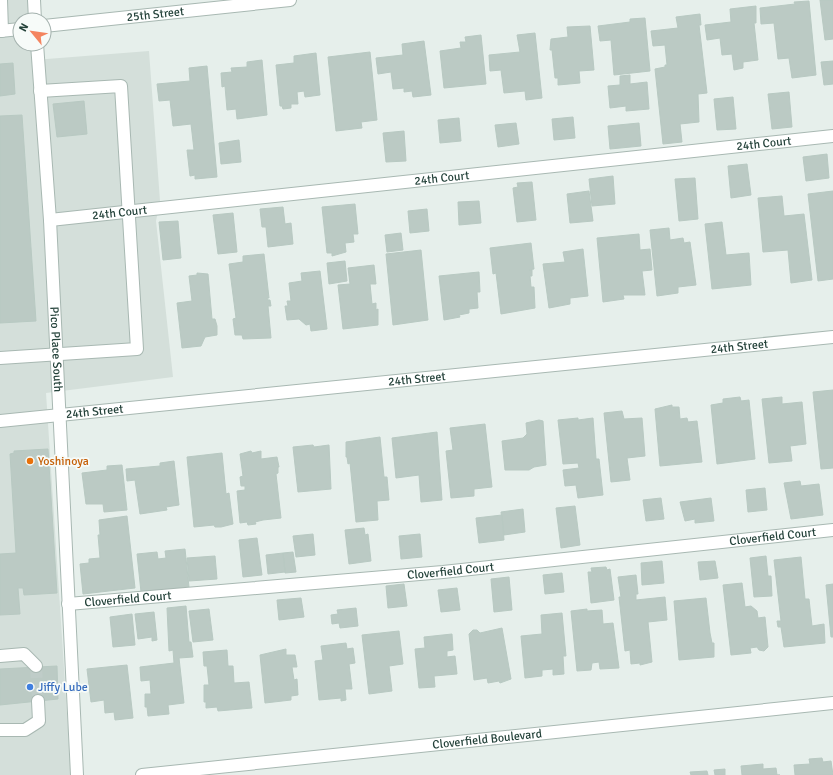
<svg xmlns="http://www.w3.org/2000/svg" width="833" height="775" viewBox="0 0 833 775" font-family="Signika,sans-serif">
	<rect width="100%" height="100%" fill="#e6efeb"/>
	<!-- built -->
	<path fill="#d4dfda" d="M0,0H29L31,20H20V44H32L34,60L149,51L160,201L156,221L173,377L46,393L71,775H0Z"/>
	<!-- building -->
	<g fill="#bbcac4" stroke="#b8c9c2">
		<path d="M820,0H833V39L825,40Z"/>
		<path d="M809,1L816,75L792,78L789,58L778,59L774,23L761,24L760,8L795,4L794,2Z"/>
		<path d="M756,6V23H754L758,60L743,62V68L734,70L732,54L722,55L720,38L707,40L705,25L731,22L730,9Z"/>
		<path d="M700,14L701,25H699L707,93L698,94L699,122L680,124L682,142L663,144L655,69L665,67V65H667L665,45L653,46L651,31L678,28L676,17Z"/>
		<path d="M645,18L650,71L614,75L611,40L600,41L598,26L630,22V19Z"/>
		<path d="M590,26L594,70L579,71L580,83L558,85V78H555L552,50H550L551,39L568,37L567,27Z"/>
		<path d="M535,33L542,98L526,100L525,91L504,93L501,70L490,71L489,55L520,52L517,35Z"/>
		<path d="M481,35L486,84L444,88L440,51L461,48L460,42H466L465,37Z"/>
		<path d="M424,41L431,95L413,97L412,91L404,92V88L393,89L391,72L378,74L376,58L403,55L402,44Z"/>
		<path d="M370,52L377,120L361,122L362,128L336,131L328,57Z"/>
		<path d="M316,53L320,95L305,97L304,91L297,92L298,104H291V108L283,109L282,106H280L276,65L294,63V56Z"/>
		<path d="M262,60L267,115L237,119L236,109L227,110L225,86L222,87L221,73L232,72L231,68L247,67V62Z"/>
		<path d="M833,61V84L824,85L821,62Z"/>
		<path d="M13,63L15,94L0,96V64Z"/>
		<path d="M207,66L217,177L195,179V175L190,176L187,150H194L191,124L173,126L170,100L159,101L157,84L190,81L189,68Z"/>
		<path d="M630,75V84L647,82L649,109L626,111V106L610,108L608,86L620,85V76Z"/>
		<path d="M789,92L792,127L772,129L768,94Z"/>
		<path d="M733,97L736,129L717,130L714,99Z"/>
		<path d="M84,101L87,134L57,137L53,104Z"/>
		<path d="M22,115L36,321L0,323V116Z"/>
		<path d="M573,117L575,138L554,140L552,119Z"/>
		<path d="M459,118L461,141L440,143L438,120Z"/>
		<path d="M516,123L519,144L498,147L495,125Z"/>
		<path d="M639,123L641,146L610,149L608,126Z"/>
		<path d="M404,131L406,161L386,162L383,133Z"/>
		<path d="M239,140L241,162L221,164L219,143Z"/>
		<path d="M827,154L829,178L806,181L803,157Z"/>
		<path d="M747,164L751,195L731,198L728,166Z"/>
		<path d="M613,176L615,204L592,206L589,179Z"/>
		<path d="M695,178L698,219L679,221L675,179Z"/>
		<path d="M532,182L536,220L517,222L513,188L518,187L517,183Z"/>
		<path d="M589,191L593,221L570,223L567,194Z"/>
		<path d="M833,191V279L818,281L808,194Z"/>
		<path d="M782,196L784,216L804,214L812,280L791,283L788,250L763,252L758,198Z"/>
		<path d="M479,201L481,223L459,225L458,202Z"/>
		<path d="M355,204L358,234H353L354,242L345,243L346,252L332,256V253H327L322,207Z"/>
		<path d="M283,207L285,224L291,223L293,244L268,247L266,227H262L260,209Z"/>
		<path d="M427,209L429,231L410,233L408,211Z"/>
		<path d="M233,213L237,252L218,254L213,215Z"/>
		<path d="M178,221L181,258L163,260L159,222Z"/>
		<path d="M722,222L726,255L749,253L751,285L712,289L705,224Z"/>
		<path d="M669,228L670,240L683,238L684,243L690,242L696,285L678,287V293L657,296L650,230Z"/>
		<path d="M401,233L403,250L387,252L385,235Z"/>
		<path d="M639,234L640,250L650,249L652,270L642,271L645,295H623L624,299L603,302L597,238Z"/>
		<path d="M531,243L534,269L529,270H532V276H530L531,287H534L535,308L501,314L496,273L493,274L490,248Z"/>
		<path d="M583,249L588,296L570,298V304L549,308L543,264L565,262L563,252Z"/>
		<path d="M421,250L428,320L393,325L386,254Z"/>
		<path d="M264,254L269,298H267L268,300H270L271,306H268L271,338L243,339L242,335H235L233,319L236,318L229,264L243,262V256Z"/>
		<path d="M345,261L347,281L329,284L327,263Z"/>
		<path d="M374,265L376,284H370L372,304L376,303V310L378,309V325L343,329L338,285L350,284L348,268Z"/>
		<path d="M320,271L327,329L311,331L310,324L306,325L299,319L287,320L285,306H288L287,301H291L289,283L302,281L301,273Z"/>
		<path d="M479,272L480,292H477L478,308L469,309V313L459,315L460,317L444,320L439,276Z"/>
		<path d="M197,273L208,274L212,319H215L217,326V335L205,337L201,346L182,348L177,303L192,301L189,276L197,275Z"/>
		<path d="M833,390V468L821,469L813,392Z"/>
		<path d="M740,397L741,401L749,400L755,459L717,464L711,405L723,403V399Z"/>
		<path d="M782,397V404L802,402L806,444L790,446L792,461L769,463L762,399Z"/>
		<path d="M672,405V407H679L680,419L687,418L688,422L697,421L702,462L660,466L655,409Z"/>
		<path d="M622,411L624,419L642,418L645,456L627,458L630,480L611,482L604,413Z"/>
		<path d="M578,418V420L593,418L596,459H599L603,495L578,498L576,485L565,486L563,470L579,468L578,463L563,464L558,420Z"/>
		<path d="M539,420L543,421L546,465L534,467L529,470H505L502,441L523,438L527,434L526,423Z"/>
		<path d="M485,424L492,487L474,489V496L451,498L446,451L453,450L450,428Z"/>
		<path d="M437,432L442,500L421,502L419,475L396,478L392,438Z"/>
		<path d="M380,437L384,477H387L389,500L377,501L378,520L356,522L350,463L348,464L347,457H346V442Z"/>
		<path d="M313,445L314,447L329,445L331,489L298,492L293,447Z"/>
		<path d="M48,449L57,593L24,595L23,588H18L20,614L0,615V554L16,553L10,454L14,453V451Z"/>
		<path d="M251,451L252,453L261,451V459L277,457L279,467H278V473L276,474L281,518L263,520L255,522L256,524L248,525L247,522L240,523L237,491L245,490V486H241L240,477L243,476L240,454Z"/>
		<path d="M222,453L226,494L229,493L233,524L221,527H215L214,525L194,527L187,457Z"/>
		<path d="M174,461L179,505L166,507L167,510L140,514L135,480L127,481L126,469L160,466V463Z"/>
		<path d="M122,465L127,510L104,512L103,504H86L82,473L107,470V466Z"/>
		<path d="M800,481L801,486L819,484L823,515L791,519L784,483Z"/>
		<path d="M765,488L767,510L748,512L746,490Z"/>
		<path d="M661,498L664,519L646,521L643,500Z"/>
		<path d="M711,498L714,521L695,523V519L685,521L680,502Z"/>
		<path d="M575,506L580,545L561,548L556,508Z"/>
		<path d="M523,509L525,532L504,535L501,512Z"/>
		<path d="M502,515L504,540L479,543L476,518Z"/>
		<path d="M127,516L135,588L83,594L80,564L89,563V559L100,558L98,535H100L99,520Z"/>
		<path d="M364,528L365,535L368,534L371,561L349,564L345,530Z"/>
		<path d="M313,534L315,555L296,557L293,536Z"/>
		<path d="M420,534L422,557L401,559L399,536Z"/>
		<path d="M257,538L262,575L243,577L239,540Z"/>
		<path d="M185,549L189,587L141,592L137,554L157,552L158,559L166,558L165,551Z"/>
		<path d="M293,552L296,572L285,573L283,553Z"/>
		<path d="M283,553L285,572L268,574L266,555Z"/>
		<path d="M215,556L217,579L189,581L187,558Z"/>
		<path d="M766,556L768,576H771L772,596L754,597L750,558Z"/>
		<path d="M801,557L805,599H809L812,626L824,624L825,643L784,647L781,627H778L777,621H781L774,560Z"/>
		<path d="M662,561L664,583L642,585L641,563Z"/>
		<path d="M715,561L718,578L700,580L698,562Z"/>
		<path d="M606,567L607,570L610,569L614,600L591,603L588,572H592L591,568Z"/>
		<path d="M562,573L564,592L545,594L543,575Z"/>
		<path d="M636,575L638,594H636V600L665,597L667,620L648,622L652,662L640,665V663L631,664L630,650L625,651L619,597H621L618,577Z"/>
		<path d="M509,577L512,610L494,612L491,579Z"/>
		<path d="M742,583L745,607L751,606L757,611L758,618L765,617L768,647L764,651L759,650L757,647L750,648L751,653L731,655L723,585Z"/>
		<path d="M404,584L407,606L388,608L386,586Z"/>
		<path d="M833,584V637H831L826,585Z"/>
		<path d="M457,588L460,610L441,612L438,590Z"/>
		<path d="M301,598L304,617L279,620L277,600Z"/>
		<path d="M706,598L710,633L712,643H714V657L679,660L674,601Z"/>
		<path d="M186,606L189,642H191L193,657L179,658L184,703L168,705L169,714L148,716L147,707H145V694H151L150,680L141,681L140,667L174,663L173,650L169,651L167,608Z"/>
		<path d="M356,608L358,626L340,628L339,623L332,624L331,615L338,614L337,610Z"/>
		<path d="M209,609L213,640L193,642L189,611Z"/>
		<path d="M587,609V611L602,610L603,624L613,623L619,668L600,669L599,662L592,663L591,670L577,671L571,611Z"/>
		<path d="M154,612L157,640L152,641V637L138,639L135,614Z"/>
		<path d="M562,613L566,656H563L564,674L553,675V669L542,670V676L525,678L521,636L542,634L541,615Z"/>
		<path d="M132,614L135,645L113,647L110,617Z"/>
		<path d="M502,628L511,679L500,683L499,681L488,683L487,678L474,680L469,634L473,630H477L480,633Z"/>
		<path d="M399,631L403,664L389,666L392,691L369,694L362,635Z"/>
		<path d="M452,634L453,650L447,651V657L455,656L457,674L434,676L435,687L419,688L415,649L425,648L424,637Z"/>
		<path d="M346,643L347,649L353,648L355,663L349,664L352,689H345L346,700L341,701V698L319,700L315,661L323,660L321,646Z"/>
		<path d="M286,649V655H295L297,667H292L294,680L297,679L298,695L291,696V700L265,703L260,655Z"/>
		<path d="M227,650L228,666H233L234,683L249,682L252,708L218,711L217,707L206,708V702H204V685H209L207,666H204L203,652Z"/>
		<path d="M127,665L133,718L115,720L114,712L105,713L104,700L91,702L87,669Z"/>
		<path d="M57,666L58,699L0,705V669Z"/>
		<path d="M822,758L823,762L831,761L833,775H795L794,765L810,764L809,759Z"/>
		<path d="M763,764V769L776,768L777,775H780H742L741,766Z"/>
		<path d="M725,769V775H715L714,770Z"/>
		<path d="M707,771L708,775H691L690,772Z"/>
	</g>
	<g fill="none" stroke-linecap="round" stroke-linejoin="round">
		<!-- minor-tunnel -->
		<path stroke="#bfccc8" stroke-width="12" stroke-dasharray="12 6" stroke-linecap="butt" d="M36,666L38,701"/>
		<defs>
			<g id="minor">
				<path d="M1,0L2,31"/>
				<path d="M34,0L35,20"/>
				<path id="s1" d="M44,26L290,0"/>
				<path d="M0,31L20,29"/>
				<path id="s2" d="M37,44L50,220L77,775"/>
				<path id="s3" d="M50,220L833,136"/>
				<path d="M0,358L137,349L121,86L40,91"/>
				<path id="s4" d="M0,421L833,337"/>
				<path id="s5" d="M68,604L443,572L833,530"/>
				<path d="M0,656L24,654L36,666"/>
				<path d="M0,730H25L39,721L38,701"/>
				<path id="s6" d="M142,775L833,703"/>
			</g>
		</defs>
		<!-- minor casing -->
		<use href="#minor" stroke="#a8b8b2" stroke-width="14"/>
		<!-- minor -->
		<use href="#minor" stroke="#fff" stroke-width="12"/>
	</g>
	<!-- markers -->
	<circle fill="#e8710a" stroke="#f7fbf9" stroke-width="1.5" cx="30" cy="461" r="4"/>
	<circle fill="#3f7fe0" stroke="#f7fbf9" stroke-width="1.5" cx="30" cy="687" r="4"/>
	<g text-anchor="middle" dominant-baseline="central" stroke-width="3.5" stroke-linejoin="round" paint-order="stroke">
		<!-- street labels -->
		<g font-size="12" fill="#24423a" stroke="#f7fbf9">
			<text stroke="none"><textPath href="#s1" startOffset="112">25th Street</textPath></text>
			<text stroke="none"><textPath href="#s3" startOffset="718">24th Court</textPath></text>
			<text stroke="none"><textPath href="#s3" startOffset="394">24th Court</textPath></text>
			<text stroke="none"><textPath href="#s3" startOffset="70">24th Court</textPath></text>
			<text stroke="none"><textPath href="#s4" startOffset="743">24th Street</textPath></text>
			<text stroke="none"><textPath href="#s2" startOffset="306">Pico Place South</textPath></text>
			<text stroke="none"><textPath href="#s4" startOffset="419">24th Street</textPath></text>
			<text stroke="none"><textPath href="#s4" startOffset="95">24th Street</textPath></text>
			<text stroke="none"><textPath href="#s5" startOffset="708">Cloverfield Court</textPath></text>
			<text stroke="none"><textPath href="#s5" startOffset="384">Cloverfield Court</textPath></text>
			<text stroke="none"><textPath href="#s5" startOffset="60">Cloverfield Court</textPath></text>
			<text stroke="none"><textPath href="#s6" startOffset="347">Cloverfield Boulevard</textPath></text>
		</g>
		<!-- food labels -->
		<g font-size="12" fill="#c56008" stroke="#f7fbf9" text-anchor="start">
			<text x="38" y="461">Yoshinoya</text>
		</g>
		<!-- shop labels -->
		<g font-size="12" fill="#366cbe" stroke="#f7fbf9" text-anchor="start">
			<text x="38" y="687">Jiffy Lube</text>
		</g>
	</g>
	<!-- north arrow -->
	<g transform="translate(32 32) rotate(299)"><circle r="19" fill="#f7fbf9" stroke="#a3b1ad"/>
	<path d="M0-3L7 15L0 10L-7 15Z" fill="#f4845f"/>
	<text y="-6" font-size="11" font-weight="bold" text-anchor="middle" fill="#24423a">N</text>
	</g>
</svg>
